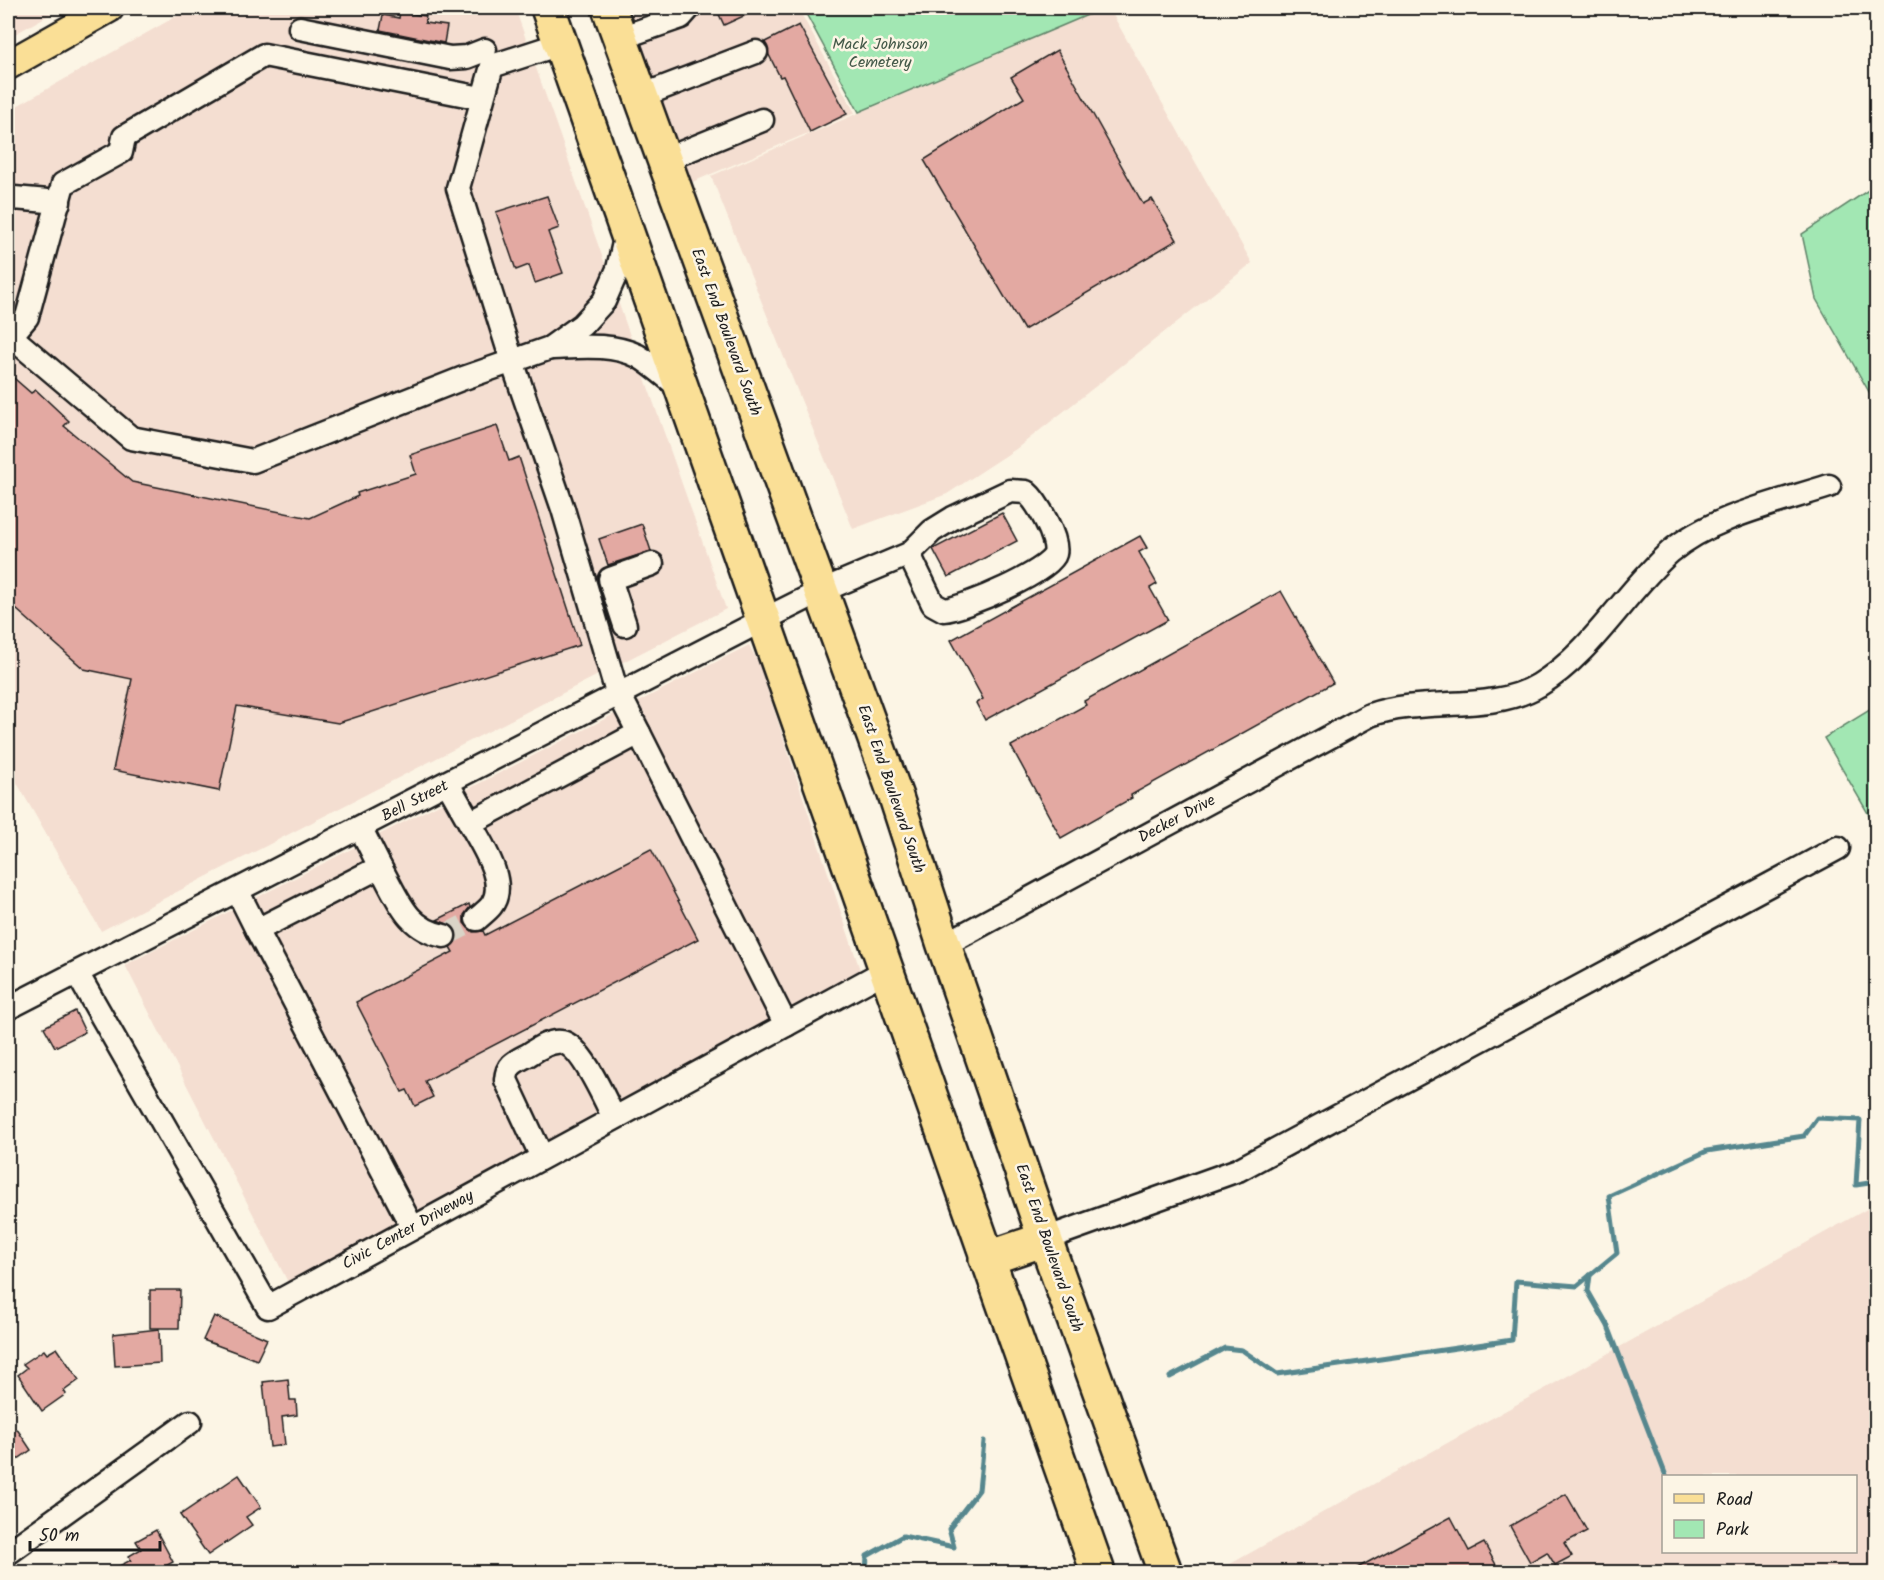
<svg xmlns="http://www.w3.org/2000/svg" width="1884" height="1580" viewBox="0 0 1884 1580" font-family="Kalam,sans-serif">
	<rect width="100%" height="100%" fill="#fcf5e5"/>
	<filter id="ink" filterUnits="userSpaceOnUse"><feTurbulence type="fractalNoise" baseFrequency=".0167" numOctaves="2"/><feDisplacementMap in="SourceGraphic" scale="12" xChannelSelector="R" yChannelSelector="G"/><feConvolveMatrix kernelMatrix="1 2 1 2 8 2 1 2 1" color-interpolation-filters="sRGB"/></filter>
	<g filter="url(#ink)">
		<!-- built -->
		<g fill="#f4ded1" fill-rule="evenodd">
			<path d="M8,8H61L8,38Z"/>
			<path d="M191,8H515L726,609L101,931L8,767V111Z"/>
			<path d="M628,8H798L855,113L690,183Z"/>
			<path d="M1104,8H1109L1252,263L1016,449L947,494L853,529L711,176Z"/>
			<path d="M749,645L759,664L867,991L292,1290L125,965Z"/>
			<path d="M1876,1204V1572H1216ZM1664,1476H1856V1552H1664Z"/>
		</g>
		<!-- green -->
		<g fill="#a2e7b3" stroke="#5f8268" stroke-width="1.5">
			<path d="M803,8H1104L859,112Z"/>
			<path d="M1876,185V404L1816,299L1802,234Z"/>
			<path d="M1876,706V827L1824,738Z"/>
		</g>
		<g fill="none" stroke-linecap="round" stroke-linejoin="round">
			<!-- stream -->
			<g stroke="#57878e" stroke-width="5">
				<path d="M1590,1275L1588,1291L1608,1326L1666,1476"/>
				<path d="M1170,1377L1225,1348L1242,1350L1277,1374L1512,1340L1516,1281L1577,1286L1617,1253L1609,1196L1707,1151L1804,1136L1817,1118L1860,1120L1856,1185L1876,1182"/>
				<path d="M866,1572L867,1556L903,1536L954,1547L949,1529L979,1490L984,1441"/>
			</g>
		</g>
		<!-- building -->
		<g fill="#e3a9a2" stroke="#1c1c1c" stroke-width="1.5">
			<path d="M716,8H761L724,25Z"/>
			<path d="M400,12L426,16L425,23L447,26L444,43L380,30L383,15L399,18Z"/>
			<path d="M799,25L847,114L810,132L783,76L780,77L769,55L765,42Z"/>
			<path d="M1057,50L1143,204L1152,199L1177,240L1024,330L924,160L1024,98L1011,77Z"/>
			<path d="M547,196L559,228L548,232L563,273L535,283L529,265L516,270L496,212Z"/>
			<path d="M8,373L31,393L36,390L69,421L64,426L132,482L310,518L358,496L357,493L416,474L410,455L497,426L509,461L519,457L580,645L338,723L237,706L219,791L113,770L132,679L84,669L8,602Z"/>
			<path d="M1002,513L1017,541L948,577L933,549Z"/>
			<path d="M642,524L651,551L608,565L599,539Z"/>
			<path d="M1140,536L1147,548L1139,552L1157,584L1150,588L1168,620L985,720L976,703L983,699L951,640Z"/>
			<path d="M1281,591L1333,683L1131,795L1132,798L1061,838L1011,746L1086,705L1084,701Z"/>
			<path d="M651,849L698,939L425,1081L433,1097L415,1106L407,1090L402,1092L356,1002L453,952L450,947L457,940V932L453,926L437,920L469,904L470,907L464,915V923L473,932L483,931L485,935Z"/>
			<path d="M75,1011L85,1032L55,1047L44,1027Z"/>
			<path d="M150,1290H180L179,1328H150Z"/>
			<path d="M214,1316L267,1339L257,1360L203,1340Z"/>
			<path d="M159,1329L160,1363L115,1366L113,1334Z"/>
			<path d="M57,1348L79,1380L64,1391L66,1394L42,1411L18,1375L27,1368L23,1364L44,1350L47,1354Z"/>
			<path d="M288,1379L290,1400H296L297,1415L282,1417L285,1445L270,1447L263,1382Z"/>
			<path d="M17,1429L31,1450L8,1466V1435Z"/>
			<path d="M239,1475L261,1507L246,1517L252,1525L208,1555L180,1515Z"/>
			<path d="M1566,1494L1587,1531L1564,1543L1572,1556L1555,1565L1547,1552L1530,1562L1510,1526Z"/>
			<path d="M1451,1517L1469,1551L1484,1543L1500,1572H1350Z"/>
			<path d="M156,1530L173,1562L155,1572H108L131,1560L129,1556L141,1549L136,1541Z"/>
		</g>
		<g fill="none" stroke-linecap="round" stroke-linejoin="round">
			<!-- minor-tunnel -->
			<path stroke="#dad4c7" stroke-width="22" stroke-dasharray="22 11" stroke-linecap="butt" d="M444,936L477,919"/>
			<defs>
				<g id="minor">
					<path d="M300,28L450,58L467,57L485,50"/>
					<path d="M620,38L681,17L689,8"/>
					<path d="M641,96L756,52"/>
					<path d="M664,160L762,120"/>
					<path d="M8,201L14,198L59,202"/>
					<path d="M8,334L131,438L253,461L461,379L550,348L582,325L604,301L618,269L626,234"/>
					<path d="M11,336L27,317L63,184L121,152L124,137L264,55L481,98"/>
					<path d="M550,348C579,347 611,343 638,356C652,364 666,377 679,387"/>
					<path d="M625,625L610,579L652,564"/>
					<path d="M639,733L786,1025"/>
					<path d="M448,784L470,823L639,733L615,686L563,509L512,361L458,188L492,66L560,44"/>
					<path d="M470,823C481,844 509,883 491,906C487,911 481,915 477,919"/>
					<path d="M380,867C398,898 406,929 444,936"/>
					<path d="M238,892L257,930L380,867L361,829"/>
					<path d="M257,930L412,1227"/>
					<path d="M944,945L1370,715C1423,696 1491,714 1539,685C1592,653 1624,593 1670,552C1713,516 1777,503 1829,486"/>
					<path d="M77,973L268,1307L887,970"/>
					<path d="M8,1008L761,621L821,591L909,554L932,531L953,518L1010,491L1026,492C1037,501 1059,539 1055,554C1051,571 963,609 944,610L933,604L909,554"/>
					<path d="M542,1157L506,1080C507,1065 514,1062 528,1055C537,1049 550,1040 562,1042C582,1046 605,1100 614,1118"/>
					<path d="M1045,1239L1238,1170L1838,848"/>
					<path d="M8,1553L190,1422"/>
				</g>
				<path id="major" d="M8,65L109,8"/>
				<g id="highway">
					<path d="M548,8L1098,1572"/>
					<path d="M609,8L896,797L944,945L1045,1239L1165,1572"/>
					<path d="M986,1259L1045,1239"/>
				</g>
			</defs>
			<!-- minor casing -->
			<use href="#minor" stroke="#1c1c1c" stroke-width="27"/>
			<!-- major casing -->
			<use href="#major" stroke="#1c1c1c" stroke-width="33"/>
			<!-- highway casing -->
			<use href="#highway" stroke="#1c1c1c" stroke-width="38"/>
			<!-- minor -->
			<use href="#minor" stroke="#fcf5e5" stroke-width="22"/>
			<!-- major -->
			<use href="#major" stroke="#fadf96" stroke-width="28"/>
			<!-- highway -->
			<use href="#highway" stroke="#fadf96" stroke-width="33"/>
		</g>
	</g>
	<g text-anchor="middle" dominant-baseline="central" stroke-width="5" stroke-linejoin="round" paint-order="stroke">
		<!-- park labels -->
		<g font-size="16" fill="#445949" stroke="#fcf5e5">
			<text x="880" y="44">Mack Johnson<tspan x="880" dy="18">Cemetery</tspan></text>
		</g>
		<!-- street labels -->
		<g font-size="16" fill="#1c1c1c" stroke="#fcf5e5">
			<text transform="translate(726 332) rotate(70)">East End Boulevard South</text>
			<text transform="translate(891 789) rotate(71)">East End Boulevard South</text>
			<text transform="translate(415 801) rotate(-27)">Bell Street</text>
			<text transform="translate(1177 819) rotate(-28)">Decker Drive</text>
			<text transform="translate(408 1230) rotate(-29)">Civic Center Driveway</text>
			<text transform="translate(1049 1248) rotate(71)">East End Boulevard South</text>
		</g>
	</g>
	<!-- margin -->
	<rect width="1884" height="1580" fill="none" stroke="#fcf5e5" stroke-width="30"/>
	<rect x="15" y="15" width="1854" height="1550" fill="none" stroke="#1c1c1c" stroke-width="2" filter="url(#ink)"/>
	<!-- legend -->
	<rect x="1662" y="1475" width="195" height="78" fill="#fcf5e5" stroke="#a29e95" stroke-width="1.5"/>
	<rect x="1674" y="1494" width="30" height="9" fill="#fadf96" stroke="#a29e95" stroke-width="1.5"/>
	<text x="1716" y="1505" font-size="18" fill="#1c1c1c">Road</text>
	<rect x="1674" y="1520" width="30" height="18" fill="#a2e7b3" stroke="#a29e95" stroke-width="1.5"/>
	<text x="1716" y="1535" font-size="18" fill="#1c1c1c">Park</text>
	<!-- scale -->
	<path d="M30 1541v9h130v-9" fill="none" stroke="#1c1c1c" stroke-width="3"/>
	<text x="39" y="1541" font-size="18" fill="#1c1c1c" stroke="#fcf5e5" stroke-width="4.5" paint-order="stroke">50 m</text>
</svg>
